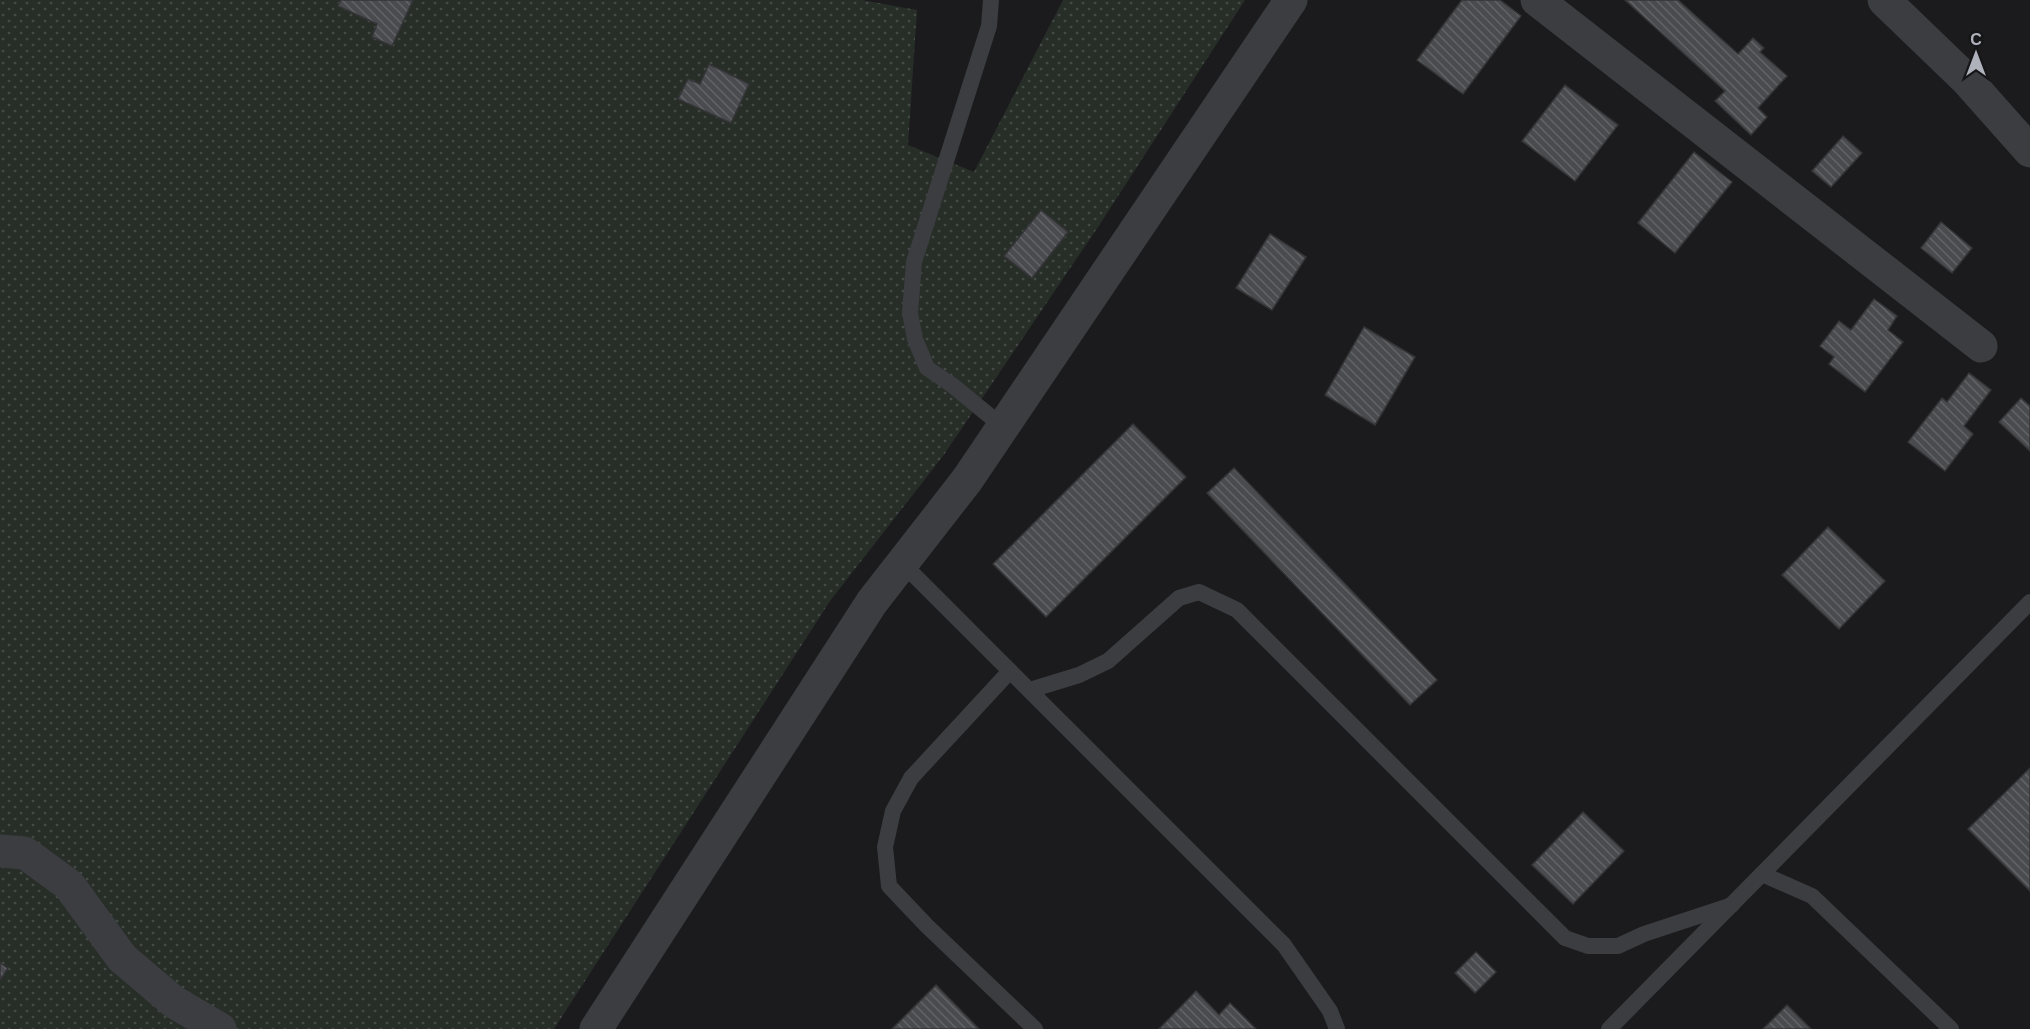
<svg xmlns="http://www.w3.org/2000/svg" width="2030" height="1029" viewBox="0 0 2030 1029" font-family="Helvetica,sans-serif">
	<defs>
		<pattern id="grass-dots" width="8" height="8" patternUnits="userSpaceOnUse" patternTransform="scale(1.5)"><rect width="8" height="8" fill="#272e28"/><path d="M2 2h.1M6 6h.1" fill="none" stroke="#444a45" stroke-width="1.8" stroke-linecap="round"/></pattern>
		<pattern id="building-back-hatch" width="6" height="6" patternUnits="userSpaceOnUse" patternTransform="scale(1.5)"><rect width="6" height="6" fill="#4a4b4f"/><path d="M-1 5l2 2M0 0l6 6M5-1l2 2" fill="none" stroke="#626366"/></pattern>
	</defs>
	<rect width="100%" height="100%" fill="#1b1b1d"/>
	<!-- grass -->
	<path fill="url(#grass-dots)" d="M0,0H862L917,10L908,145L974,172L1063,0H1245L1098,227L943,456L830,601L554,1029H0Z"/>
	<!-- building -->
	<g fill="url(#building-back-hatch)" stroke="#353538" stroke-width="1.5">
		<path d="M341,0H413L392,46L372,37L377,24L338,6Z"/>
		<path d="M1462,0H1500L1521,16L1463,94L1417,60Z"/>
		<path d="M1625,0H1678L1738,54L1753,38L1764,48L1760,52L1787,76L1758,108L1767,117L1751,135L1715,101L1725,91Z"/>
		<path d="M709,64L749,84L731,123L678,99L688,79L700,84Z"/>
		<path d="M1565,85L1618,125L1575,181L1522,141Z"/>
		<path d="M1843,136L1862,153L1831,187L1812,171Z"/>
		<path d="M1694,152L1732,182L1675,253L1638,223Z"/>
		<path d="M1041,210L1068,232L1032,278L1004,256Z"/>
		<path d="M1941,222L1972,248L1952,273L1921,248Z"/>
		<path d="M1270,234L1306,257L1272,310L1236,288Z"/>
		<path d="M1874,299L1897,316L1888,330L1903,342L1865,392L1829,364L1834,357L1820,346L1839,321L1851,330Z"/>
		<path d="M1364,327L1415,357L1375,425L1325,395Z"/>
		<path d="M1969,373L1991,390L1964,426L1973,434L1945,471L1908,442L1942,398L1947,402Z"/>
		<path d="M2021,398L2030,406V451L1999,422Z"/>
		<path d="M1133,424L1186,477L1046,617L993,564Z"/>
		<path d="M1234,468L1437,680L1410,705L1207,493Z"/>
		<path d="M1828,527L1885,581L1839,629L1782,575Z"/>
		<path d="M2030,768V891L1968,829Z"/>
		<path d="M1583,812L1624,851L1573,904L1532,865Z"/>
		<path d="M1476,952L1496,972L1475,993L1455,973Z"/>
		<path d="M0,963L8,968L0,980Z"/>
		<path d="M936,985L979,1029H892Z"/>
		<path d="M1196,991L1219,1015L1230,1003L1256,1029H1159Z"/>
		<path d="M1787,1005L1811,1029H1763Z"/>
	</g>
	<g fill="none" stroke-linecap="round" stroke-linejoin="round">
		<!-- service -->
		<g stroke="#3c3d41" stroke-width="16">
			<path d="M991,0L989,26L914,262L910,313L915,339L927,368L952,385L1002,426"/>
			<path d="M902,563L1284,945L1330,1011L1337,1029"/>
			<path d="M1010,671L911,778L893,811L885,847L889,886L927,926L1035,1029"/>
			<path d="M1030,690L1079,675L1108,661L1179,598L1199,592L1237,610L1565,938L1588,946H1618L1644,934L1732,905"/>
			<path d="M1762,874L1812,896L1951,1029"/>
			<path d="M1609,1029L2030,602"/>
		</g>
		<!-- minor -->
		<g stroke="#3c3d41" stroke-width="33">
			<path d="M1537,0L1981,346"/>
			<path d="M1884,0L1966,79L2030,151"/>
			<path d="M0,851L25,853L69,885L122,958L174,1002L220,1029"/>
		</g>
		<!-- tertiary -->
		<path stroke="#3c3d41" stroke-width="33" d="M596,1029L872,602L967,480L1291,0"/>
	</g>
	<!-- north arrow -->
	<g transform="translate(1976 54)" stroke="#161618" stroke-width="4.5" paint-order="stroke">
	<path d="M0-4.5L10 22L0 15L-10 22Z" fill="#afb2bb"/>
	<text y="-9" font-size="16" font-weight="bold" text-anchor="middle" fill="#afb2bb">С</text>
	</g>
</svg>
